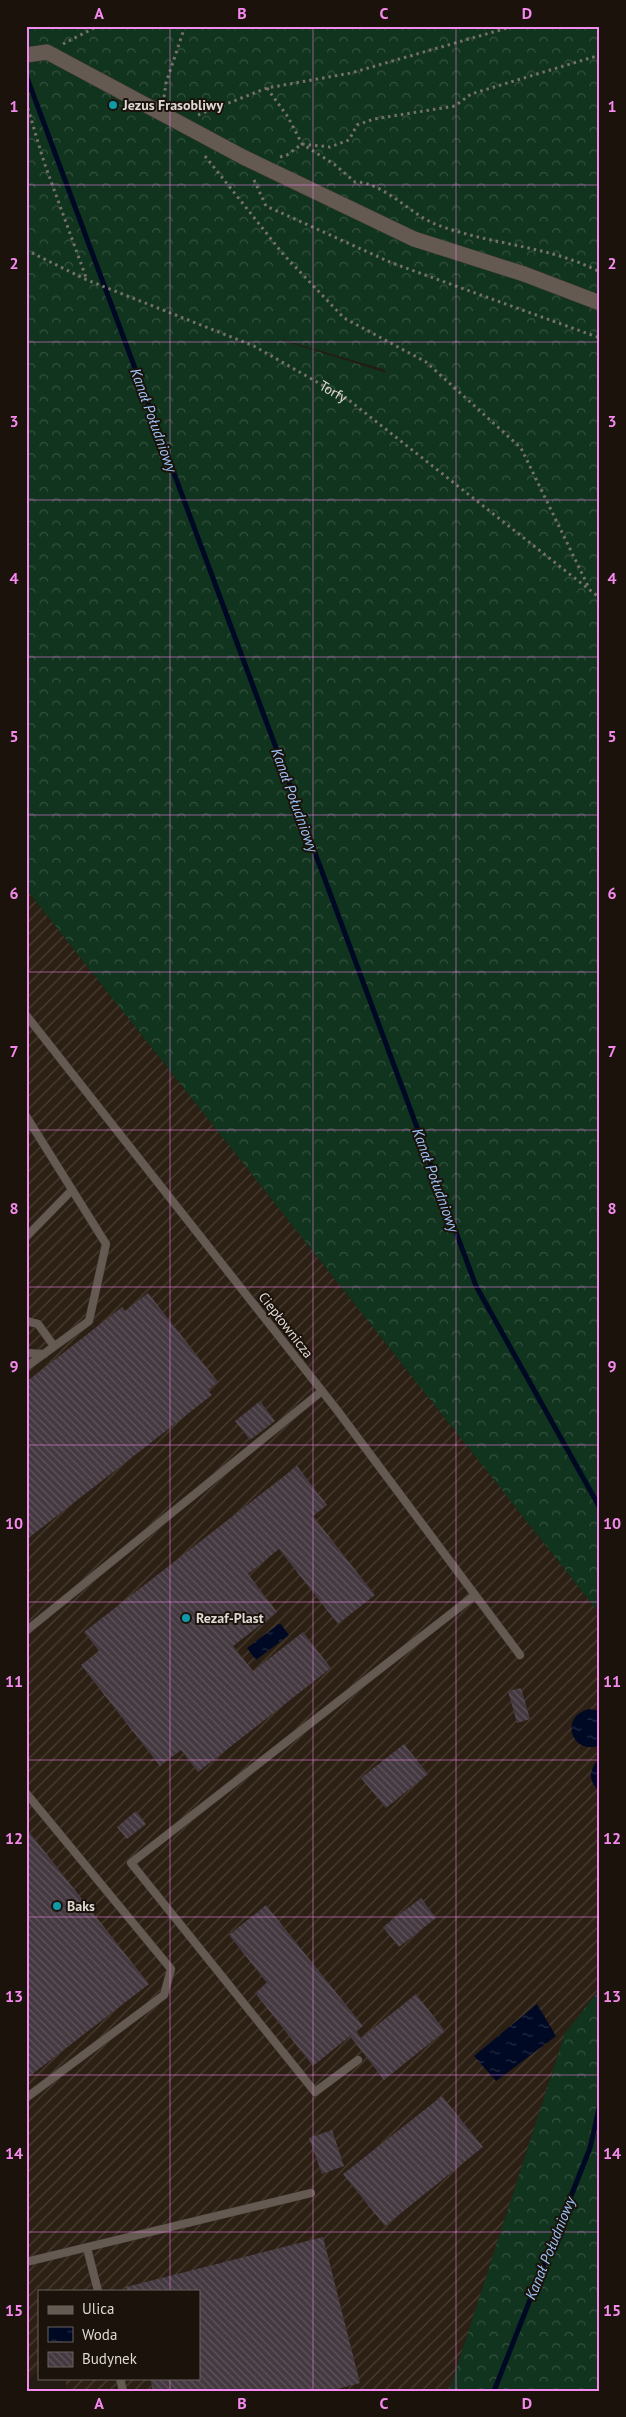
<svg xmlns="http://www.w3.org/2000/svg" width="626" height="2417" viewBox="0 0 626 2417" font-family="'PT Sans',sans-serif">
	<defs>
		<pattern id="industrial-furrows" width="10" height="10" patternUnits="userSpaceOnUse" patternTransform="scale(1.25)"><rect width="10" height="10" fill="#2c1f13"/><path d="M-1 1l2-2M0 10L10 0M9 11l2-2" fill="none" stroke="#4a3f34"/></pattern>
		<pattern id="forest-crowns" width="20" height="18" patternUnits="userSpaceOnUse" patternTransform="scale(1.25)"><rect width="20" height="18" fill="#11341e"/><path d="M2 6a3 3 0 1 1 6 0M12 15a3 3 0 1 1 6 0" fill="none" stroke="#33513e"/></pattern>
		<pattern id="water-ripples" width="26" height="14" patternUnits="userSpaceOnUse" patternTransform="scale(1.25)"><rect width="26" height="14" fill="#000924"/><path d="M2 4q2-2 4 0t4 0M15 11q2-2 4 0t4 0" fill="none" stroke="#252c43"/></pattern>
		<pattern id="building-back-hatch" width="6" height="6" patternUnits="userSpaceOnUse" patternTransform="scale(1.25)"><rect width="6" height="6" fill="#443940"/><path d="M-1 5l2 2M0 0l6 6M5-1l2 2" fill="none" stroke="#5f555b"/></pattern>
	</defs>
	<rect width="100%" height="100%" fill="#231b14"/>
	<!-- industrial -->
	<path fill="url(#industrial-furrows)" d="M26,889L600,1614V1989L565,2033L449,2391H67L65,2378H199V2291H39V2371L26,2382Z"/>
	<!-- forest -->
	<g fill="url(#forest-crowns)" fill-rule="evenodd">
		<path d="M26,26H600V1614L26,889ZM280,339L383,369L387,373L281,340Z"/>
		<path d="M600,1989V2391H449L565,2033Z"/>
	</g>
	<!-- water -->
	<g fill="url(#water-ripples)">
		<path d="M280,1623L289,1635L256,1660L247,1648Z"/>
		<path d="M589,1709L600,1711V1745C572,1757 558,1716 589,1709Z"/>
		<path d="M600,1758V1791C587,1782 589,1768 600,1758Z"/>
		<path d="M537,2004L556,2036L496,2081L474,2056Z"/>
	</g>
	<g fill="none" stroke-linecap="round" stroke-linejoin="round">
		<!-- stream -->
		<g stroke="#000924" stroke-width="5">
			<path d="M26,75L476,1286L600,1508"/>
			<path d="M494,2391L590,2148L600,2104"/>
		</g>
	</g>
	<!-- building -->
	<g fill="url(#building-back-hatch)">
		<path d="M148,1293L218,1382L208,1390L212,1395L26,1540V1382L122,1307L125,1311Z"/>
		<path d="M260,1401L275,1421L250,1440L235,1421Z"/>
		<path d="M297,1466L327,1505L313,1516L375,1595L338,1624L279,1549L248,1574L277,1612L233,1646L253,1671L303,1632L331,1668L198,1772L181,1750L160,1766L81,1665L99,1651L84,1632Z"/>
		<path d="M521,1688L530,1719L517,1723L508,1691Z"/>
		<path d="M404,1744L428,1774L386,1808L361,1778Z"/>
		<path d="M136,1811L146,1824L127,1839L117,1827Z"/>
		<path d="M26,1828L149,1984L26,2079Z"/>
		<path d="M421,1898L436,1918L399,1947L383,1927Z"/>
		<path d="M266,1905L363,2026L356,2031L361,2038L416,1994L445,2031L384,2080L350,2036L313,2066L255,1993L267,1983L229,1935Z"/>
		<path d="M442,2096L483,2147L385,2226L343,2174Z"/>
		<path d="M332,2130L344,2166L322,2174L309,2138Z"/>
		<path d="M323,2237L360,2383L330,2391H153L150,2378H199V2291H127L126,2287Z"/>
	</g>
	<g fill="none" stroke-linecap="round" stroke-linejoin="round">
		<defs>
			<g id="lane">
				<path d="M26,1015L337,1410L520,1655"/>
				<path d="M26,1116L106,1244L89,1321L26,1367"/>
				<path d="M26,1237L72,1190"/>
				<path d="M26,1321L38,1324L54,1346"/>
				<path d="M26,1353L44,1354"/>
				<path d="M26,1631L322,1391"/>
				<path d="M26,1793L171,1969L164,1995L26,2098"/>
				<path d="M358,2060L315,2092L131,1863L475,1595"/>
				<path d="M87,2248L98,2291"/>
				<path d="M26,2262L311,2193"/>
				<path d="M120,2378L123,2391"/>
			</g>
			<path id="street" d="M26,55L47,52L243,157L414,239L524,274L600,303"/>
		</defs>
		<!-- lane casing -->
		<use href="#lane" stroke="#3a3530" stroke-width="9"/>
		<!-- street casing -->
		<use href="#street" stroke="#3a3530" stroke-width="16"/>
		<!-- path -->
		<g stroke="#77706a" stroke-width="3" stroke-dasharray="2.5 4" stroke-linecap="butt">
			<path d="M63,44L98,26"/>
			<path d="M267,88L288,117L302,144L334,164L355,182C383,182 409,213 435,224C489,245 548,245 600,272"/>
			<path d="M164,97L166,83L185,26"/>
			<path d="M26,102L44,162L87,280"/>
			<path d="M198,115L267,88L351,73L514,26"/>
			<path d="M205,156L283,254L344,318L426,362L521,448L589,588"/>
			<path d="M280,157L287,155L302,144L330,147L349,140L357,125L374,119L455,106L471,94L600,55"/>
			<path d="M254,180L266,206L392,263L600,338"/>
			<path id="s1" d="M26,250L87,280L254,346L350,401L600,598"/>
		</g>
		<!-- lane -->
		<use href="#lane" stroke="#645a52" stroke-width="8"/>
		<!-- street -->
		<use href="#street" stroke="#645a52" stroke-width="15"/>
	</g>
	<!-- grid -->
	<path fill="none" stroke="#f589ee" stroke-width="1" stroke-opacity="0.55" d="M170,26V2291M313,26V2391M456,26V2391M26,185H600M26,342H600M26,500H600M26,657H600M26,815H600M26,972H600M26,1130H600M26,1287H600M26,1445H600M26,1602H600M26,1760H600M26,1917H600M26,2075H600M26,2232H600M170,2378V2391"/>
	<!-- markers -->
	<g fill="#0f9aa8" stroke="#1a120b" stroke-width="2">
		<circle cx="113" cy="105" r="5"/>
		<circle cx="186" cy="1618" r="5"/>
		<circle cx="57" cy="1906" r="5"/>
	</g>
	<g text-anchor="middle" dominant-baseline="central" stroke-width="4" stroke-linejoin="round" paint-order="stroke">
		<!-- poi labels -->
		<g font-size="14" font-weight="bold" fill="#dfdad5" stroke="#1a120b" text-anchor="start">
			<text x="123" y="105">Jezus Frasobliwy</text>
			<text x="196" y="1618">Rezaf-Plast</text>
			<text x="67" y="1906">Baks</text>
		</g>
		<!-- street labels -->
		<g font-size="14" fill="#dfdad5" stroke="#1a120b">
			<text stroke="none"><textPath href="#s1" startOffset="339">Torfy</textPath></text>
			<text transform="translate(286 1325) rotate(52)">Ciepłownicza</text>
		</g>
		<!-- water labels -->
		<g font-size="15" font-style="italic" fill="#9bc4f8" stroke="#1a120b">
			<text transform="translate(154 420) rotate(70)">Kanał Południowy</text>
			<text transform="translate(295 800) rotate(70)">Kanał Południowy</text>
			<text transform="translate(436 1180) rotate(70)">Kanał Południowy</text>
			<text transform="translate(550 2248) rotate(-68)">Kanał Południowy</text>
		</g>
	</g>
	<!-- border -->
	<rect width="626" height="2417" fill="none" stroke="#1a120b" stroke-width="55"/>
	<!-- legend -->
	<rect x="38" y="2290" width="162" height="90" fill="#1a120b" stroke="#69625c"/>
	<rect x="48" y="2306" width="25" height="8" fill="#645a52" stroke="#69625c"/>
	<text x="82" y="2314" font-size="15" fill="#dfdad5">Ulica</text>
	<rect x="48" y="2327" width="25" height="15" fill="url(#water-ripples)" stroke="#69625c"/>
	<text x="82" y="2340" font-size="15" fill="#dfdad5">Woda</text>
	<rect x="48" y="2352" width="25" height="15" fill="url(#building-back-hatch)" stroke="#69625c"/>
	<text x="82" y="2364" font-size="15" fill="#dfdad5">Budynek</text>
	<rect x="28" y="28" width="570" height="2362" fill="none" stroke="#f589ee" stroke-width="2"/>
	<g font-size="16" text-anchor="middle" font-weight="bold" fill="#f589ee">
		<text x="99" y="19">A</text>
		<text x="242" y="19">B</text>
		<text x="384" y="19">C</text>
		<text x="527" y="19">D</text>
		<text x="14" y="112">1</text>
		<text x="612" y="112">1</text>
		<text x="14" y="269">2</text>
		<text x="612" y="269">2</text>
		<text x="14" y="427">3</text>
		<text x="612" y="427">3</text>
		<text x="14" y="584">4</text>
		<text x="612" y="584">4</text>
		<text x="14" y="742">5</text>
		<text x="612" y="742">5</text>
		<text x="14" y="899">6</text>
		<text x="612" y="899">6</text>
		<text x="14" y="1057">7</text>
		<text x="612" y="1057">7</text>
		<text x="14" y="1214">8</text>
		<text x="612" y="1214">8</text>
		<text x="14" y="1372">9</text>
		<text x="612" y="1372">9</text>
		<text x="14" y="1529">10</text>
		<text x="612" y="1529">10</text>
		<text x="14" y="1687">11</text>
		<text x="612" y="1687">11</text>
		<text x="14" y="1844">12</text>
		<text x="612" y="1844">12</text>
		<text x="14" y="2002">13</text>
		<text x="612" y="2002">13</text>
		<text x="14" y="2159">14</text>
		<text x="612" y="2159">14</text>
		<text x="14" y="2316">15</text>
		<text x="612" y="2316">15</text>
		<text x="99" y="2409">A</text>
		<text x="242" y="2409">B</text>
		<text x="384" y="2409">C</text>
		<text x="527" y="2409">D</text>
	</g>
</svg>
